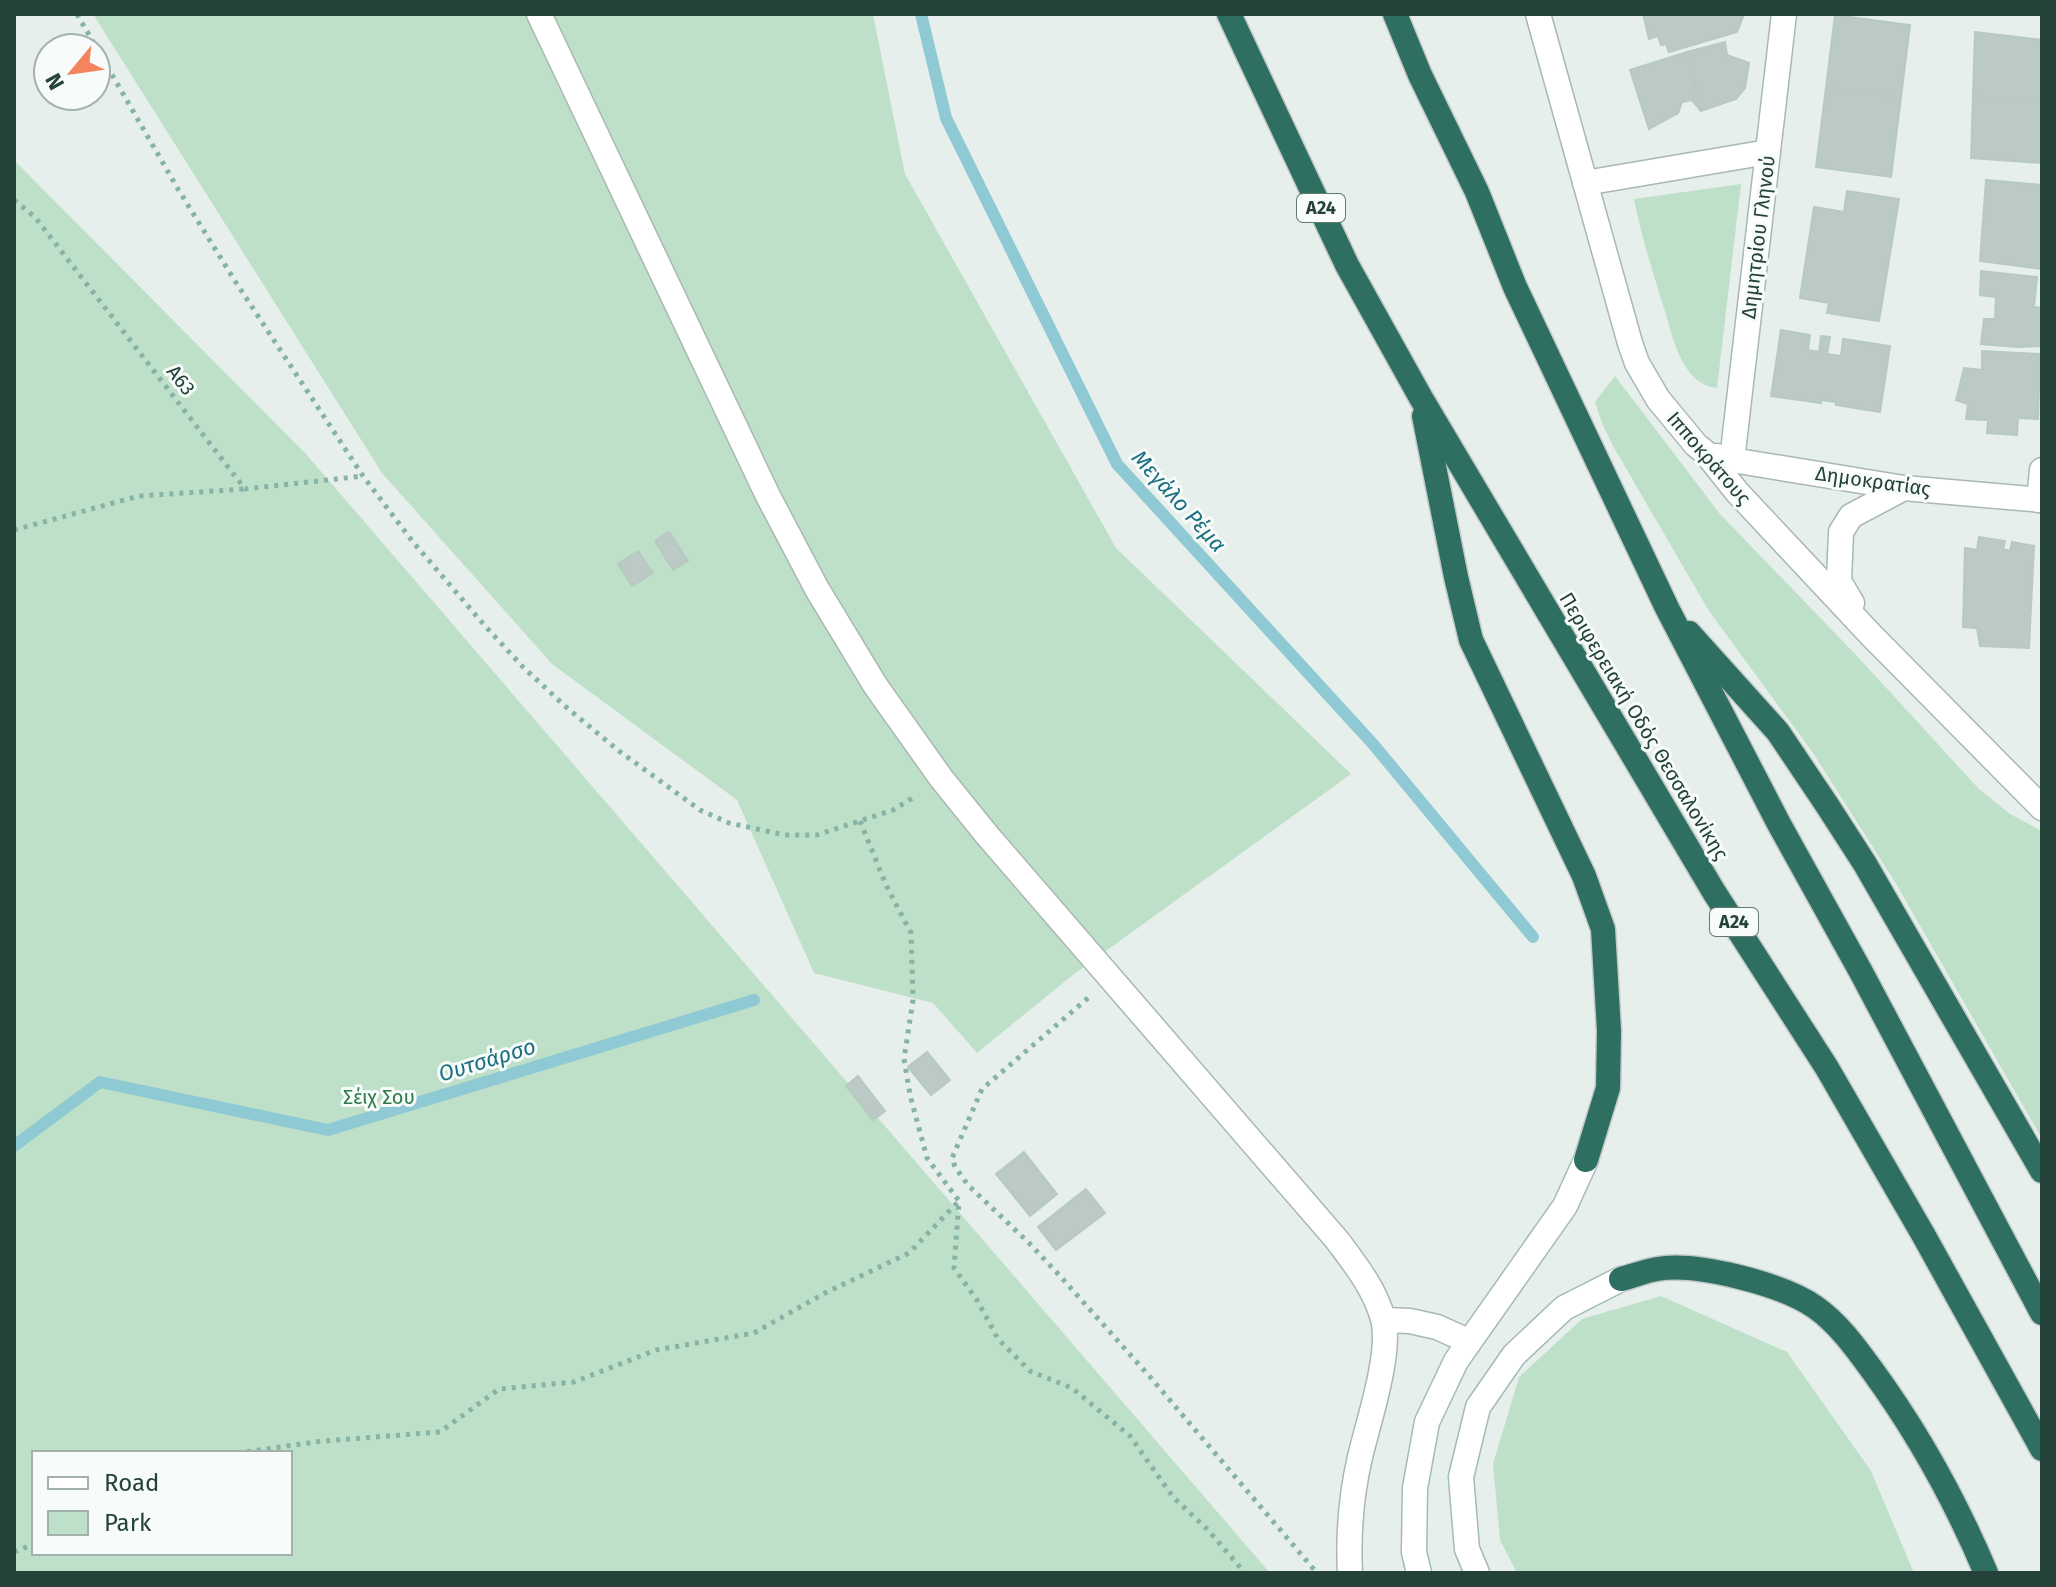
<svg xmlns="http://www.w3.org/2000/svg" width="2056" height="1587" viewBox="0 0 2056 1587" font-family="'Fira Sans',sans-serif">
	<rect width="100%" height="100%" fill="#e6efeb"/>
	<!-- green -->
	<g fill="#bfe0c8" fill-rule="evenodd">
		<path d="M93,14H873L905,174L1116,548L1351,774L1074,974L977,1053L933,1003L814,973L737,800L552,664L382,473Z"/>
		<path d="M14,160L306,454L1270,1573H14ZM34,1453H290V1553H34Z"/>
		<path d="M1741,184L1717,388C1707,386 1701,384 1694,377C1677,360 1671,331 1664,308C1653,273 1641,236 1634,199Z"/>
		<path d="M1615,376L1720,514L1858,657L1979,789L2010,814L2042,831V1139L1895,882L1813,753L1709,611L1613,446L1602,423L1595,402Z"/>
		<path d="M1661,1296L1787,1352L1871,1471L1914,1573H1517L1500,1540L1493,1464L1519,1377L1582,1319Z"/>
	</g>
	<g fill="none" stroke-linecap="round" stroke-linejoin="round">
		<!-- stream -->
		<g stroke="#8ec9d4" stroke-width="12">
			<path d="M921,14L946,118L1117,464L1373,744L1533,937"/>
			<path d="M14,1146L100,1082L328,1130L754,1000"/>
		</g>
	</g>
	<!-- building -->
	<g fill="#bbcac4" stroke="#b8c9c2" stroke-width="2">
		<path d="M1643,14H1744L1737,32L1669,52L1666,44L1661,45L1658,36L1649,39Z"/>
		<path d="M1835,15L1910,25L1901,97L1826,88Z"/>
		<path d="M1975,32L2042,40V102L1973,96Z"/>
		<path d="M1725,42L1727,55L1749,63L1745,88L1736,99L1701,111L1687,52Z"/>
		<path d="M1687,52L1701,111L1692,100L1682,102L1678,113L1649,129L1630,70Z"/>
		<path d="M1826,88L1901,97L1891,177L1816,167Z"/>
		<path d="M1973,96L2042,102V163L1971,158Z"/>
		<path d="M1986,180L2042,185V269L1980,261Z"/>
		<path d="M1847,191L1899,199L1879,321L1827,313L1829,303L1800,298L1814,207L1844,212Z"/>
		<path d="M1981,271L2037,277L2034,307L2042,308V346L2018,347L1981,344L1984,319H1995L1996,297L1980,295Z"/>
		<path d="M1781,330L1810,335L1808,350L1819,352L1821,336L1830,337L1827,354L1841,356L1843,339L1890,346L1880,412L1836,405V402L1821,400V403L1771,396Z"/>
		<path d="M1982,351L2040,354L2038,419L2018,418L2017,435L1987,433L1988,420L1966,419L1968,404L1956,400L1964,368L1982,370Z"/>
		<path d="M669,532L688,561L673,570L655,541Z"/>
		<path d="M1979,537L2005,541L2003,549L2010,551L2012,542L2034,546L2029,648L1980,646L1977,628L1963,627L1965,548L1977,550Z"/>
		<path d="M638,551L653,573L632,586L618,564Z"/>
		<path d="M927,1052L950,1080L931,1095L908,1067Z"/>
		<path d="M858,1076L885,1111L873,1120L846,1086Z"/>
		<path d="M1024,1152L1057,1194L1030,1216L996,1174Z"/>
		<path d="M1086,1189L1105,1213L1056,1250L1038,1227Z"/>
	</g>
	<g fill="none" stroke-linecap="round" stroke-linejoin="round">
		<defs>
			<g id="street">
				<path d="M539,14L768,496L817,589L875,685L941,778L987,835L1337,1240C1355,1264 1375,1289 1383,1319C1392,1352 1368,1423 1360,1457C1351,1496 1348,1534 1350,1573"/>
				<path d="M1538,14L1630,343L1637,363L1658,399L1696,445L1706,453L1737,492L1871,635L2042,808"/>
				<path d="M1585,183L1768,152"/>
				<path d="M1716,456L1732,460L1904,488L2042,500"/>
				<path d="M1732,460L1784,14"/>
				<path d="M2039,500L2042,470"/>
				<path d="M1852,603L1839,581L1841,532L1851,516L1904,488"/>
				<path d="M1384,1320L1410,1321L1437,1327L1468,1341"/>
			</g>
			<g id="secondary">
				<path d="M1419,1573L1414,1552L1415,1488L1427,1422L1456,1361L1565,1206L1586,1160"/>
				<path d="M1477,1573L1467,1549L1461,1477L1478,1407L1514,1355L1564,1308L1621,1279"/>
			</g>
			<g id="highway">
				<path d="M1229,14L1347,265L1421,398L1714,892L1827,1068L1924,1236L2042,1449"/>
				<path d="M1395,14L1420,75L1477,192L1515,287L1667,608L1779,824L1861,972L2042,1313"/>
				<path d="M1424,416L1456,577L1471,640L1584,876L1603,929L1609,1031L1608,1088L1586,1160"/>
				<path d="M1689,633L1778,732L1827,805L1865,864L2042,1171"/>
				<path d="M1621,1279C1633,1276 1645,1271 1657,1269C1696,1262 1782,1284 1815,1307C1838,1323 1856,1348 1872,1370C1918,1433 1956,1502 1986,1573"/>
			</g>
		</defs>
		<!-- street casing -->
		<use href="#street" stroke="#a8b8b2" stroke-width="27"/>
		<!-- secondary casing -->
		<use href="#secondary" stroke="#a4bbb3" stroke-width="27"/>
		<!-- highway casing -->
		<use href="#highway" stroke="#c2cac8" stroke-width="27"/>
		<!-- path -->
		<g stroke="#86b3a5" stroke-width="5" stroke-dasharray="4 6" stroke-linecap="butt">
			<path d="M77,14L178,189L235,281L363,476L413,542L486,627L523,667L566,707L619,751L700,810L729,823L785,835H817L893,810L914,797"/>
			<path d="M14,200L35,217L245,489L363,476"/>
			<path d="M14,530L139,496L244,489"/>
			<path d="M860,821L886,885L911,933L913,1000L904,1059L910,1095L927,1158L959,1201L954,1268L977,1300L998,1339L1030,1371L1072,1388L1130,1436L1173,1497L1208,1530L1245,1573"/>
			<path d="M1088,998L982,1089L952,1158L955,1167L968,1185L1029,1243L1060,1276L1151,1378L1317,1573"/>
			<path d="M237,1453L323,1441L440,1432L499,1389L574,1382L656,1350L754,1333L825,1293L909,1253L958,1202"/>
			<path d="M14,1552L34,1544"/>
		</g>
		<!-- street -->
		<use href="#street" stroke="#fff" stroke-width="24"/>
		<!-- secondary -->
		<use href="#secondary" stroke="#fff" stroke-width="24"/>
		<!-- highway -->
		<use href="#highway" stroke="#2f6f62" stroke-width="24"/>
	</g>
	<g text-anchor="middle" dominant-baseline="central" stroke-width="6" stroke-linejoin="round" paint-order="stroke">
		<!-- shield labels -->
		<g fill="#f7fbf9" stroke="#637a73" stroke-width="2">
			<rect x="1297" y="194" width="48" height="28" rx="6"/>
			<rect x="1710" y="908" width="48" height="28" rx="6"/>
		</g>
		<g font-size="18" font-weight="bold" fill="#24423a">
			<text x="1321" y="208">Α24</text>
			<text x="1734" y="922">Α24</text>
		</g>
		<!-- street labels -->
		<g font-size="20" fill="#24423a" stroke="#f7fbf9">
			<text transform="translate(1758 237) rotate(-83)">Δημητρίου Γληνού</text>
			<text transform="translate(181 380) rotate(52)">Α63</text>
			<text transform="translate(1709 458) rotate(49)">Ιπποκράτους</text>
			<text transform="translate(1873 481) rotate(8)">Δημοκρατίας</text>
			<text transform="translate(1644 726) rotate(59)">Περιφερειακή Οδός Θεσσαλονίκης</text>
		</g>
		<!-- park labels -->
		<g font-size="20" fill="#2d7a4b" stroke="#f7fbf9">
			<text x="379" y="1097">Σέιχ Σου</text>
		</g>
		<!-- water labels -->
		<g font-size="22" font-style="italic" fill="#1c6f80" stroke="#f7fbf9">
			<text transform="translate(1179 501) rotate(48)">Μεγάλο Ρέμα</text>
			<text transform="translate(487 1060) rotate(-17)">Ουτσάρσο</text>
		</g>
	</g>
	<!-- border -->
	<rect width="2056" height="1587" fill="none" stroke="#24423a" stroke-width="32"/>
	<!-- legend -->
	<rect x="32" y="1451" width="260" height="104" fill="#f7fbf9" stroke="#a3b1ad" stroke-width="2"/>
	<rect x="48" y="1477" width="40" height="12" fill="#ffffff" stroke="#a3b1ad" stroke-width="2"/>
	<text x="104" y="1491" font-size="24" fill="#24423a">Road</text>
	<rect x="48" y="1511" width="40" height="24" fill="#bfe0c8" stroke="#a3b1ad" stroke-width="2"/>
	<text x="104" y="1531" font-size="24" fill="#24423a">Park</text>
	<!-- north arrow -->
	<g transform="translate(72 72) rotate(241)"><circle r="38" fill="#f7fbf9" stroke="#a3b1ad" stroke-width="2"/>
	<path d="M0-6L14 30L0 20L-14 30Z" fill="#f4845f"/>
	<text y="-12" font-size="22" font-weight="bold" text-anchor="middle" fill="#24423a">N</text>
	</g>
</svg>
